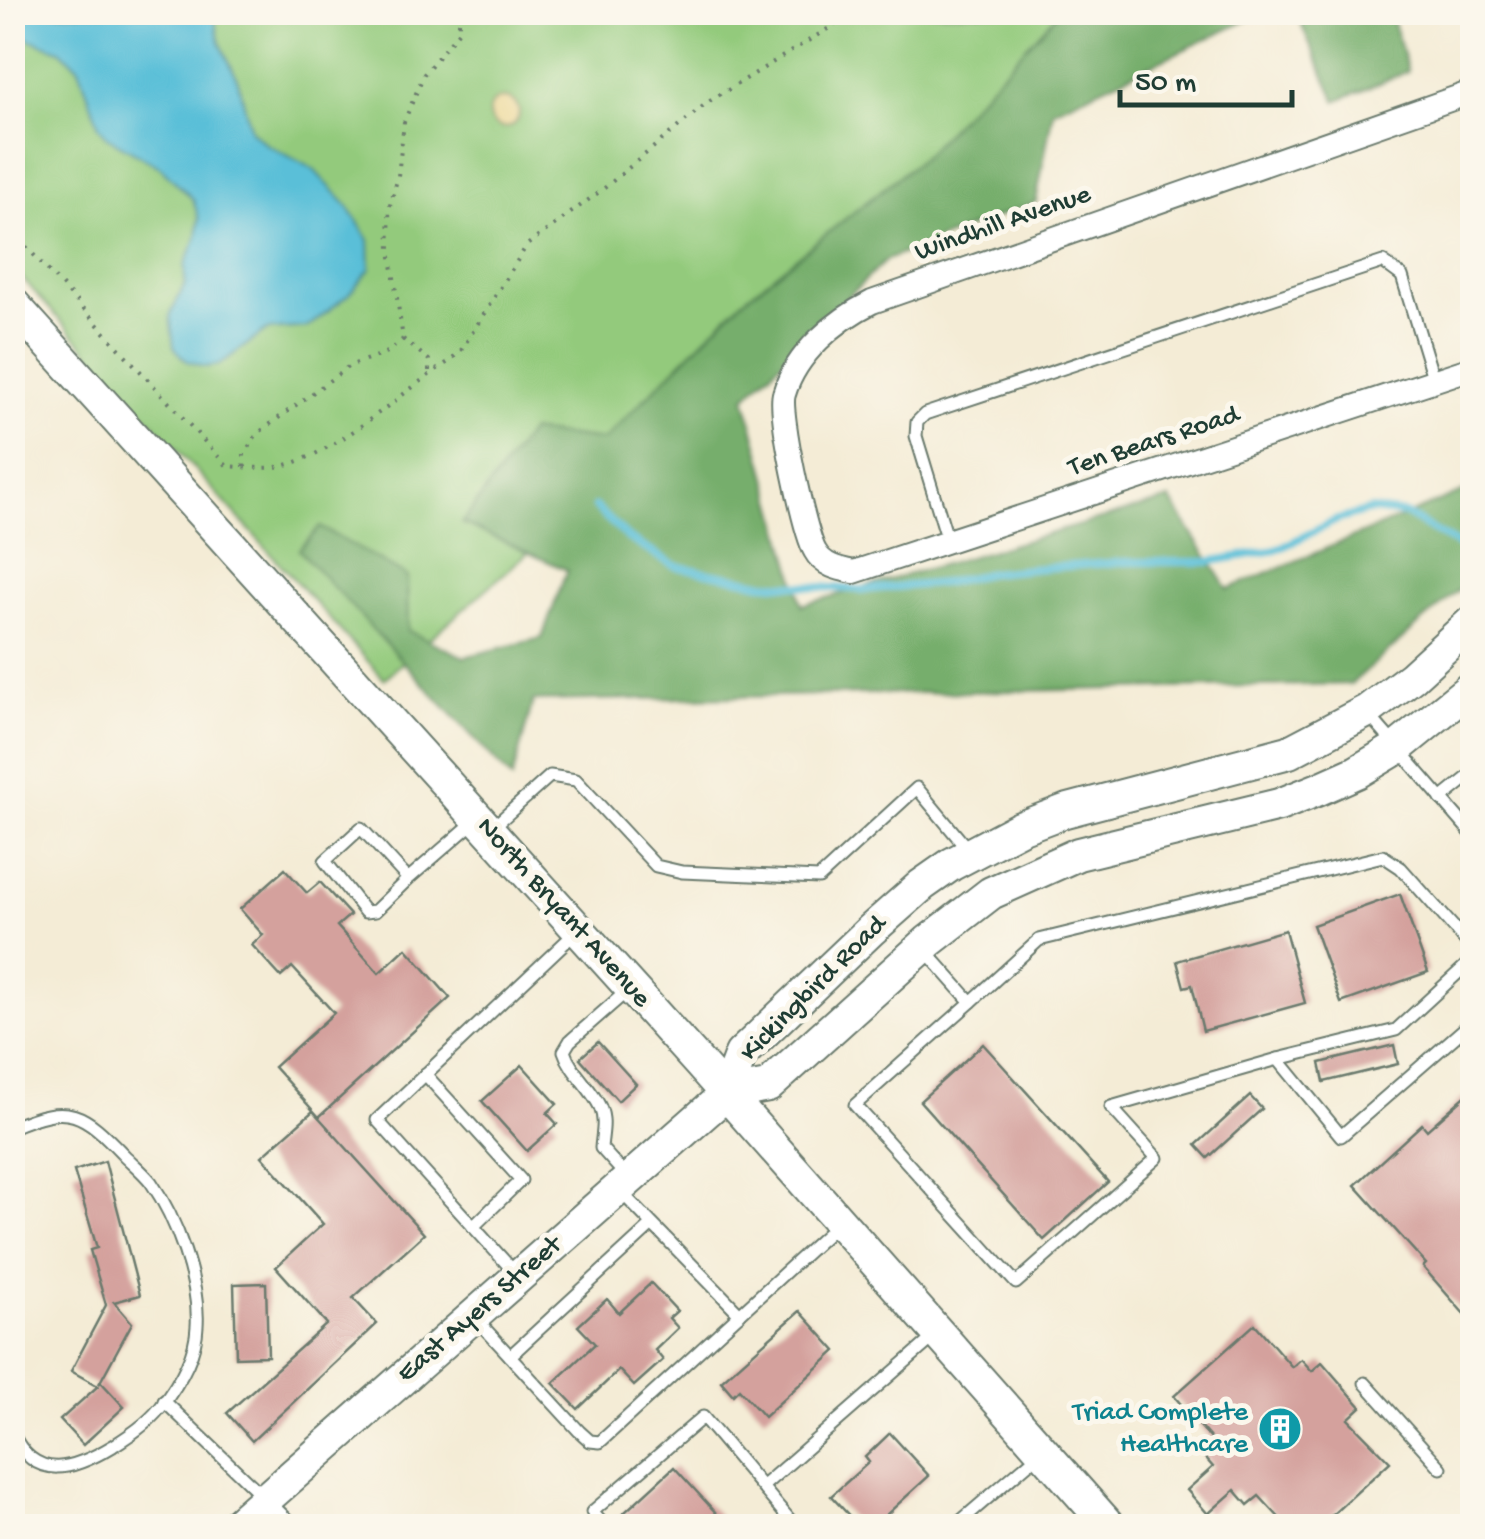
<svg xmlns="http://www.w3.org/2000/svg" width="1485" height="1539" viewBox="0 0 1485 1539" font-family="'Gochi Hand',sans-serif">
	<rect width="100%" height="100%" fill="#fbf7ec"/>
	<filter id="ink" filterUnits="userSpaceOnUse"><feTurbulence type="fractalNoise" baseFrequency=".01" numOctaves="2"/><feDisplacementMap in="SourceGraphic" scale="20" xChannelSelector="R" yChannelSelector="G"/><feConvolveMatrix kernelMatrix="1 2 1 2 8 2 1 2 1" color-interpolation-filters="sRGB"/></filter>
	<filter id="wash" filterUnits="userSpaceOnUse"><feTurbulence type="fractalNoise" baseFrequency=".0048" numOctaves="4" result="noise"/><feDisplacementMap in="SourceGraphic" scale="40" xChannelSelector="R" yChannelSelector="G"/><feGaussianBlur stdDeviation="2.25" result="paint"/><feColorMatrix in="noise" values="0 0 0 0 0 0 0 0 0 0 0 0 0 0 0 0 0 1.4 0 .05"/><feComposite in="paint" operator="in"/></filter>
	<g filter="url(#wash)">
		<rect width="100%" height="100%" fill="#f4ecd6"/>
		<!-- green -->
		<path fill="#93ca7c" stroke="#598458" stroke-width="2.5" d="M12,13H1142L384,679L13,268Z"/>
		<!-- forest -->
		<g fill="#76ae6c" stroke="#4a7650" stroke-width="2.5">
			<path d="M1058,13H1263L1053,110L1036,202L886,260L745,397L802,605L1170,499L1228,589L1472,488V578L1351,684L533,701L512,779L299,550L320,527L407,576L408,631L464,657L542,638L567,570L462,523L530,431L604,440L742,301L922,158Z"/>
			<path d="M1296,13H1390L1408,71L1336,101Z"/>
		</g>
		<!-- sand -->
		<circle fill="#eeda9e" stroke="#868c69" stroke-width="2.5" cx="504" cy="113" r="15"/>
		<!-- water -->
		<path fill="#5abfd8" stroke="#3c7e86" stroke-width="2.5" d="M12,13H213L220,42L238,81L251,131L266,144L313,169L347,205L369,240L370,269L348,295L308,327L267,330L219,365L205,367L187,361L174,347L170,316L185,284V265L197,237L199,219L193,199L160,167L107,137L99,126L79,68L60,50L31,40L13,29Z"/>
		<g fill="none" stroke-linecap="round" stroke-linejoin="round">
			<!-- stream -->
			<path stroke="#5abfd8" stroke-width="8" d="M595,507L628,538L675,566L761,583L863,590L943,583L990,573L1042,568L1124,562H1207L1276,550L1337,520L1371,510L1405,514L1472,553"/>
		</g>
		<g id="blocks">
			<!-- building -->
			<g fill="#d4a19d">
				<path d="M285,869L307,893L320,882L350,915L337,926L379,973L406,948L450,998L319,1117L274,1067L334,1013L292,967L281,977L252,945L263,935L240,909Z"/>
				<path d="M1400,894L1428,972L1341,1003L1313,925Z"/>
				<path d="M1285,930L1305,1003L1203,1031L1192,985L1184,987L1177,961Z"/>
				<path d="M598,1042L636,1084L618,1101L580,1058Z"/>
				<path d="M983,1044L1108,1182L1044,1240L920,1101Z"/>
				<path d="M1394,1045L1398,1064L1324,1082L1320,1063Z"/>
				<path d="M522,1065L557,1104L547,1113L557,1124L527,1151L482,1101Z"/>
				<path d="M1472,1090V1323L1423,1267L1426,1264L1355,1185L1422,1124L1427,1130Z"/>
				<path d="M1250,1096L1262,1109L1208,1158L1196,1145Z"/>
				<path d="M313,1111L424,1234L353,1298L377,1324L252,1441L227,1413L327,1324L276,1267L323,1224L262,1156Z"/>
				<path d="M105,1161L140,1295L114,1302L132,1323L99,1384L101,1382L124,1407L83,1445L60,1420L98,1386L71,1371L106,1305L90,1250L97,1248L74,1171Z"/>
				<path d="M266,1283L268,1356L236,1357L234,1284Z"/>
				<path d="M651,1283L677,1311L669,1318L678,1328L655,1350L663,1360L634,1386L619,1370L578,1409L553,1383L595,1344L578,1326L607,1299L619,1313Z"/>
				<path d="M800,1311L836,1351L764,1417L739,1389L733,1395L721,1381Z"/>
				<path d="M1255,1324L1292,1367L1301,1359L1312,1371L1322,1362L1361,1407L1348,1419L1390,1462L1320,1526H1287L1259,1496L1248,1505L1235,1490L1208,1514L1187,1490L1213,1467L1199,1451L1212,1440L1174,1396Z"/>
				<path d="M890,1433L929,1476L874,1526H859L831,1496L869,1462L865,1457Z"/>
				<path d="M674,1467L728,1526H614V1522Z"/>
			</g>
		</g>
	</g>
	<g filter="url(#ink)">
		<use href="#blocks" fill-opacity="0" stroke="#6a7a6d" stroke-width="2.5"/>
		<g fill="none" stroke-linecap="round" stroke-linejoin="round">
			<defs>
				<g id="lane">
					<path d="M948,541L916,436L917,422L925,414L1383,262L1402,276L1434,381"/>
					<path d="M1369,715L1472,834"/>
					<path d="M1441,799L1472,774"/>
					<path d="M492,828L550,776L576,780L656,866L682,872L819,878L917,788L970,852"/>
					<path d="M408,879L375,911L365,912L325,861L361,828L408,879L475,821"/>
					<path d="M925,950L971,1002L1039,940L1383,856L1401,868L1472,948"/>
					<path d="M627,991L570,1041L564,1051C571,1073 591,1087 600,1107C606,1121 602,1134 601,1148L628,1178"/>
					<path d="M971,1002L855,1105L1016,1283L1157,1158L1111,1107L1278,1059L1341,1136L1472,1022"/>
					<path d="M1278,1059L1396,1030L1472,960"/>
					<path d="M425,1074L521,1180L473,1227"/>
					<path d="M12,1127C69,1102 83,1112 124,1155C133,1164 143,1172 151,1182C176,1218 200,1282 197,1326C196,1355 178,1385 160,1408C147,1424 130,1435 113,1446C75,1469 35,1484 12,1432"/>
					<path d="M621,1192L740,1314"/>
					<path d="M517,1275L377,1120L575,933"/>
					<path d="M476,1319L579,1431L590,1441L600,1442L839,1223"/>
					<path d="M510,1356L652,1225"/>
					<path d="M1365,1383L1441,1468"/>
					<path d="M164,1401L294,1526"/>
					<path d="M763,1486L935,1336"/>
					<path d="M605,1526L592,1512L703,1417L795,1526"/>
					<path d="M955,1526L1039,1454"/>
				</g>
				<path id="street" d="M1472,92L872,302C836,320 796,353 784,394C778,412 805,534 815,551C823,566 839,569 854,572L1472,368"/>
				<g id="secondary">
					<path d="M12,303L699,1063L1109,1526"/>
					<path d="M726,1094L768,1086L929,941L991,893L1078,854L1279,805L1319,789L1357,772L1397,748L1472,687"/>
					<path d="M235,1526L726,1094L741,1054L871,930L922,885L952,864L1020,828L1065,811L1289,752L1367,711L1412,677L1472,622"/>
				</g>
			</defs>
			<!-- lane casing -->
			<use href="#lane" stroke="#6a7a6d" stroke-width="15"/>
			<!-- street casing -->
			<use href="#street" stroke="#6a7a6d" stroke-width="26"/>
			<!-- secondary casing -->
			<use href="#secondary" stroke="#6a7a6d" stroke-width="36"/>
			<!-- path -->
			<g stroke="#6a7a6d" stroke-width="4" stroke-dasharray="2.5 8" stroke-linecap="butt">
				<path d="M397,12H401"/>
				<path d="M12,231L227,466C243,467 260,469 275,467C332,460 401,391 450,361L462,349L527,245L602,190L708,102L839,22L850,12"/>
				<path d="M15,234L27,223"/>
				<path d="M403,339L429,360V372"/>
				<path d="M244,467V454L257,434L349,366L387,352L403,339L390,250L389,209L398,176L404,122L424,74L459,31V21L453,12"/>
			</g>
			<!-- lane -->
			<use href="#lane" stroke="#fff" stroke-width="11"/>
			<!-- street -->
			<use href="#street" stroke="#fff" stroke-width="22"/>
			<!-- secondary -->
			<use href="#secondary" stroke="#fff" stroke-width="32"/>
		</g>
	</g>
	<!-- icons -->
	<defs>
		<symbol id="building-disc" viewBox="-11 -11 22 22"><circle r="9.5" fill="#0f9aa8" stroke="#fbf7ec"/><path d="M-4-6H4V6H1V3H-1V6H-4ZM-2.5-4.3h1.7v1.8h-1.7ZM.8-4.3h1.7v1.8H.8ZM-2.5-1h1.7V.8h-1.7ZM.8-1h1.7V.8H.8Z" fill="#fff"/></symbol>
	</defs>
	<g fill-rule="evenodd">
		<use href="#building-disc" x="1255" y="1404" width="50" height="50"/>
	</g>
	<g text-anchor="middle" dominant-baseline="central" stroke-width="10" stroke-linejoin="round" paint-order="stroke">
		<!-- street labels -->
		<g font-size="28" fill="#1f3d34" stroke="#fbf7ec">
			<text transform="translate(1003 224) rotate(-19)">Windhill Avenue</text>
			<text transform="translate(1154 442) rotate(-18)">Ten Bears Road</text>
			<text transform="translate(563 913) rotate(48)">North Bryant Avenue</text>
			<text transform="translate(814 989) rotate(-45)">Kickingbird Road</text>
			<text transform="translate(480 1310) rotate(-41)">East Ayers Street</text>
		</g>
		<!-- culture labels -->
		<g font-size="28" fill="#0d838f" stroke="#fbf7ec" text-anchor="end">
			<text x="1248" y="1413">Triad Complete<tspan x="1248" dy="32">Healthcare</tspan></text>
		</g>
	</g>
	<!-- margin -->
	<rect width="1485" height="1539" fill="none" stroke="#fbf7ec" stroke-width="50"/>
	<!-- scale -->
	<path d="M1120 90v15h172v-15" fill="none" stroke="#1f3d34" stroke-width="5"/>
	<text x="1135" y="90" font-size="30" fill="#1f3d34" stroke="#fbf7ec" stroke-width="8" paint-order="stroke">50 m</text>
</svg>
